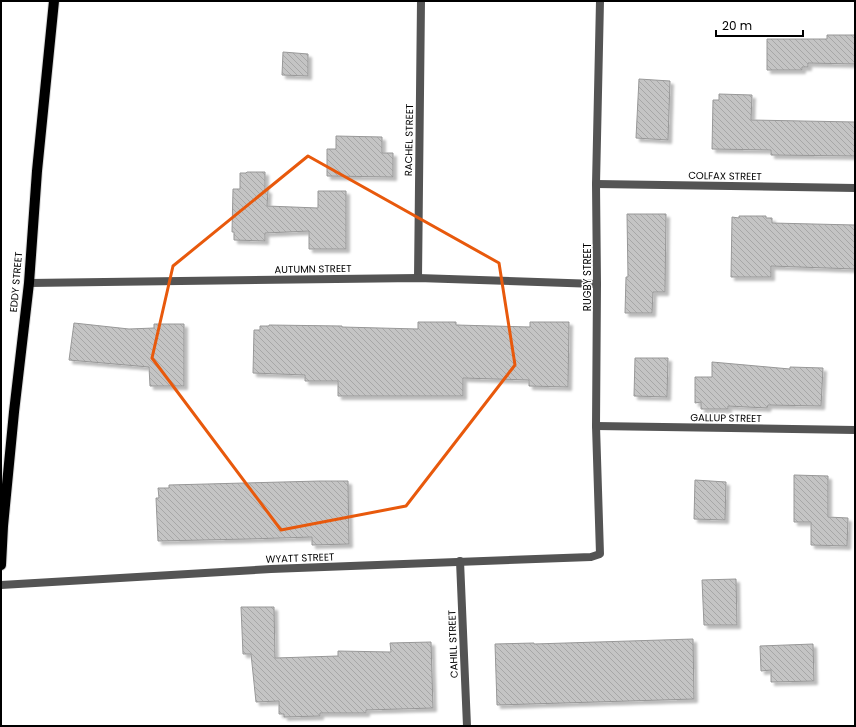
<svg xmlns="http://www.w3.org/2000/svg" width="856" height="727" font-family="Poppins,sans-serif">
  <defs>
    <pattern id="building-back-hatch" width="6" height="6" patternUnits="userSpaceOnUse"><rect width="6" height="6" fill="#c4c4c4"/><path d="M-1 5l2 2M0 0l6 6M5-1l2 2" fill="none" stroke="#a7a7a7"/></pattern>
    <filter id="shadow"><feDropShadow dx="3.5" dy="3.5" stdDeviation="1" flood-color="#0004"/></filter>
  </defs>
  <rect width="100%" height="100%" fill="#fff"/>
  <!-- building -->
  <g fill="url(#building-back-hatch)" stroke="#989898" filter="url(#shadow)">
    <path d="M827,35H855V64L808,63V67H802V70H767V39H827Z"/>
    <path d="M283,52L308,54V76L282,75Z"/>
    <path d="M639,79L670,81L668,140L636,138Z"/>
    <path d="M719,94L752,95L751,120L855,122V156L771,155V150L712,149L713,100H719Z"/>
    <path d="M336,136L382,137V153H393V177L327,176V149H336Z"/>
    <path d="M247,172H265V190H268L267,206L318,208V191H346V249H309V231L265,233V241L234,240V232H232L233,189H240V173H246Z"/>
    <path d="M627,214H666L665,292H653L652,313H625L626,277H628Z"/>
    <path d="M739,216H766V218H772V223L855,225V269L771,266V277H731L732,217L739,218Z"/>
    <path d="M418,322H456V325L530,327V322H569L568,387L529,386V380L463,378V396H338V381H305V375L253,373L254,330H260V326H269V325L342,326V327L418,329Z"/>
    <path d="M74,323L129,329L154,328V324H184V386H150L149,367L69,360Z"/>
    <path d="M635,358H668L667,397L634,396Z"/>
    <path d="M712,362L790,369V367L823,368L821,406L768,405L767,408L728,406V409H701V402L695,403V377H712Z"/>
    <path d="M794,475L828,476V517L848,518L847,546L811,545V522H794Z"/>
    <path d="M695,480L726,482L725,520L694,519Z"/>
    <path d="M320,481H348L349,544L312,545V537L248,539L158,541L156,498H159L158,488H169V485Z"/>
    <path d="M736,579L737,625H704L702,580Z"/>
    <path d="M241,607H274L275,658L338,656V651L391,652L390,643L431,642L433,708L366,710V713H320V716L284,717V714H279V701L256,702L251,654H243Z"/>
    <path d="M693,639L694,699L497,705L495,644L534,643V644Z"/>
    <path d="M813,644L814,681L771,682V670L761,671L760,646Z"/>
  </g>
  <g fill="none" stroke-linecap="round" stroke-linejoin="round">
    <!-- primary casing -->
    <g stroke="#dbdbdb" stroke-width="12">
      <path id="primary" d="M1,565L3,526L14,412L29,283L37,171L54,1"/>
    </g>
    <!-- minor -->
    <g stroke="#545454" stroke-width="8">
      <path d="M596,184L855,188"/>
      <path d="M418,278L421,1"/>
      <path d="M29,283L418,278L597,284"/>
      <path d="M596,426L855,430"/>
      <path d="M460,561L467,726"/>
      <path d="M1,585L271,569L591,557L600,554L596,426L597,284L596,184L600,1"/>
    </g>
    <!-- primary -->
    <use href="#primary" stroke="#000" stroke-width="10"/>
  </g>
  <!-- marked area -->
  <path fill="none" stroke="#e8590c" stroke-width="3" stroke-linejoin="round" d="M308,156L499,263L515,365L406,506L281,530L152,358L173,266Z"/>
  <g text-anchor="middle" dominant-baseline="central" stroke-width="3" stroke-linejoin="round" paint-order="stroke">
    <!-- street labels -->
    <g font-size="10" fill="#000" stroke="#fff">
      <text transform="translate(409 140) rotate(-89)">RACHEL STREET</text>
      <text transform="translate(725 176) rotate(1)">COLFAX STREET</text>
      <text transform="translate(313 269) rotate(-1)">AUTUMN STREET</text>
      <text transform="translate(587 277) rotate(-90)">RUGBY STREET</text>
      <text transform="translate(16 282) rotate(-85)">EDDY STREET</text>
      <text transform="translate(726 418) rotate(1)">GALLUP STREET</text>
      <text transform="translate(300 558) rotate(-2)">WYATT STREET</text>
      <text transform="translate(453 644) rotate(-92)">CAHILL STREET</text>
    </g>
  </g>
  <!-- border -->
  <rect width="856" height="727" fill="none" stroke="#000000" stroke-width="4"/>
  <!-- scale -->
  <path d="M716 30v6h87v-6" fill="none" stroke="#000000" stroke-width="2"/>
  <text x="722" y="30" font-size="12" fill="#000000" stroke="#ffffff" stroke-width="3" paint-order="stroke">20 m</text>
</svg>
